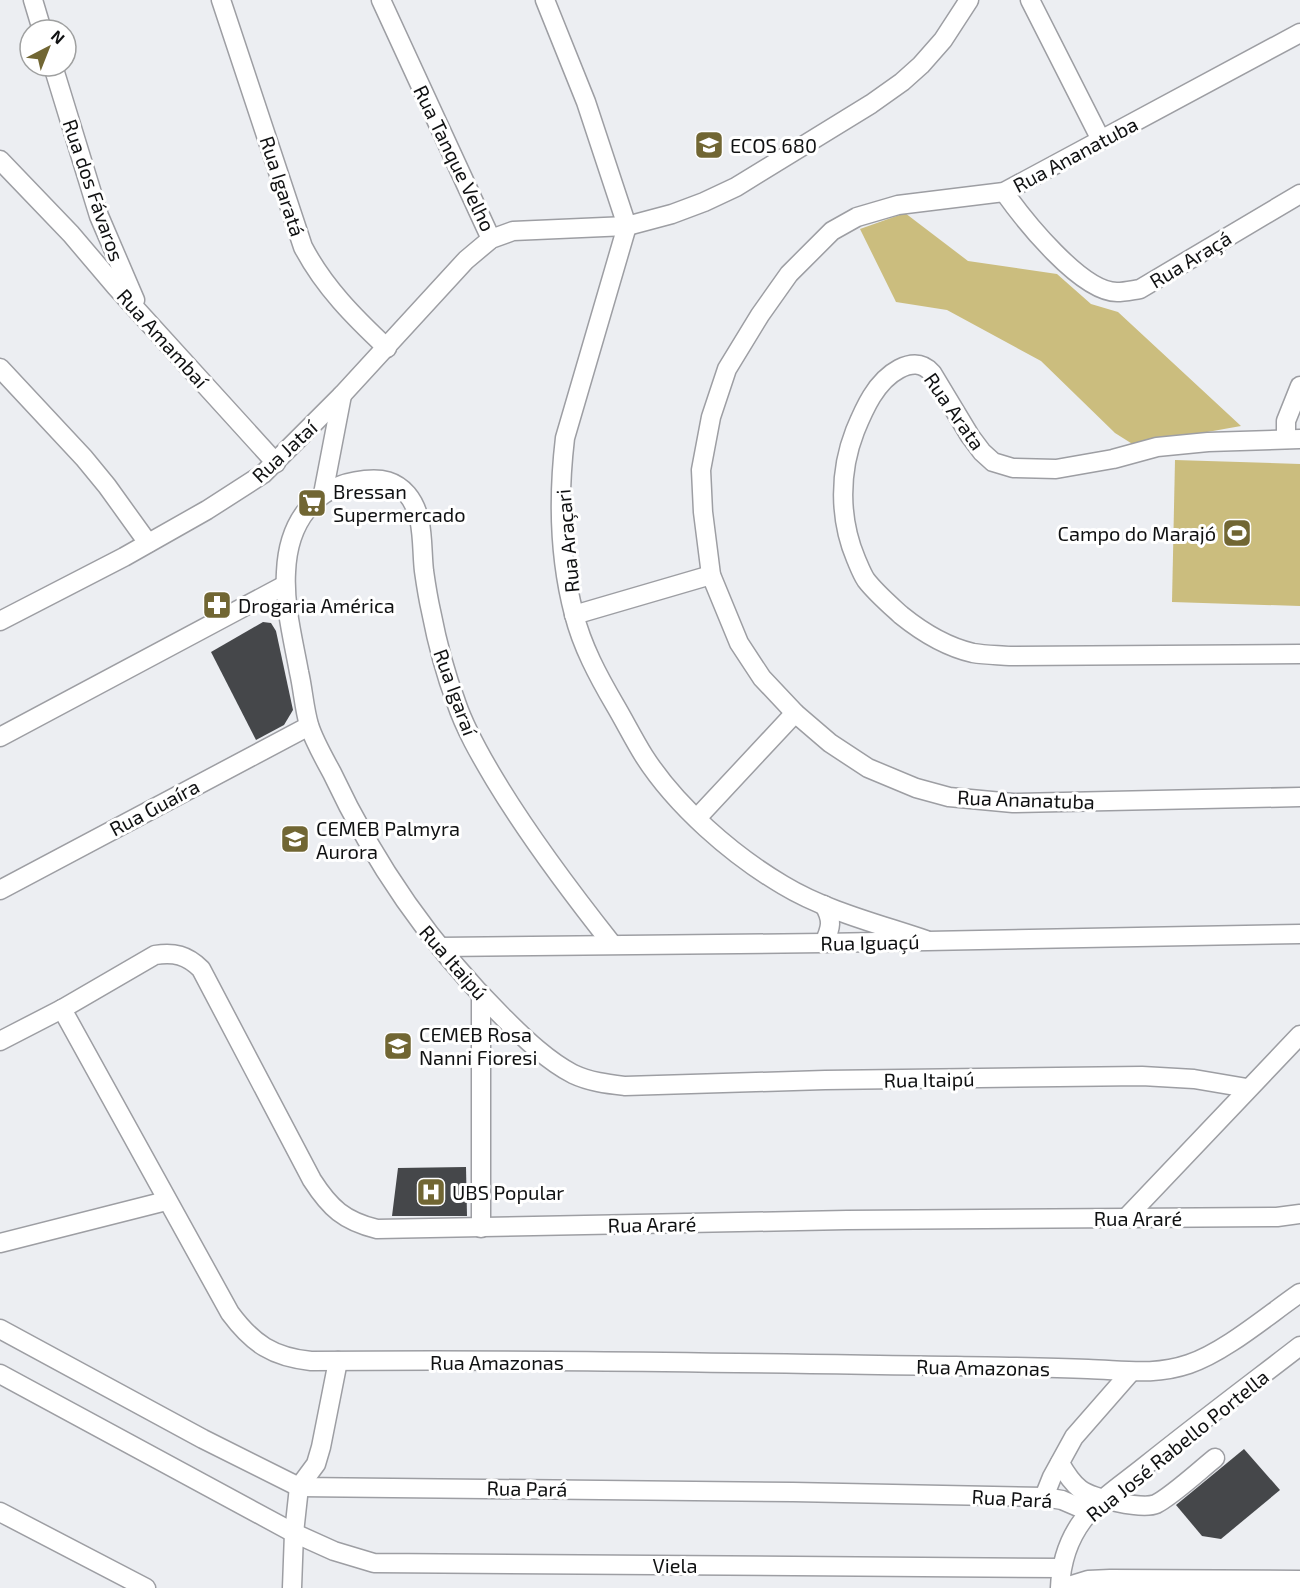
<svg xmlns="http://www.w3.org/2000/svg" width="1300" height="1588" font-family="'Exo 2',sans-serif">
  <rect width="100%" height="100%" fill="#eceef2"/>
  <!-- green -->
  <g fill="#cbbd7e">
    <path d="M905,213L968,261L1057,274L1091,304L1118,312L1241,426L1134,445L1115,433L1041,361L947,310L896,302L860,229Z"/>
    <path d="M1175,460L1300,464V606L1172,602Z"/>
  </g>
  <!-- building -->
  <g fill="#45474a">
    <path d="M263,622L271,623L276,631L293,710L284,725L256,740L211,652Z"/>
    <path d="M466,1167L467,1216H392L398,1168Z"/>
    <path d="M1244,1449L1280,1490L1221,1539L1202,1536L1176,1505Z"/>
  </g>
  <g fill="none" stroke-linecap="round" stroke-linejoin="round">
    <!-- minor casing -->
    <g stroke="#9d9ea3" stroke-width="21">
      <g id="minor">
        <path d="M33,0L42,30"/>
        <path d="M221,0L303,247C324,287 354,317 387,348"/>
        <path d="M381,0L491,239"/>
        <path d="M545,0L586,102L627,226"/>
        <path d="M1030,0L1101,140"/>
        <path d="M1300,33L1004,192L898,205L857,217L832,231L789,274L760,315L727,369L711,417L701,470L703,512L711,575L739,643L762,678L795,713L830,743L868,768L916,788L949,797L1013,803L1300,797"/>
        <path d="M53,66L99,216L135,300"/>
        <path d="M0,160L71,234L116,287L276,463"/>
        <path d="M1004,192C1024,220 1081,292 1117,292C1124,292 1133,290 1140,289L1300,194"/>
        <path d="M627,226L565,438C558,497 559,557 574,614C582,646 598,676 615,705C625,722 634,740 644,756C676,806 732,855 783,885C826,911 879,924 926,940"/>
        <path d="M0,368L84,458L107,486L148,543"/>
        <path d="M1286,439V421L1300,386"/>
        <path d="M1300,439L1208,442L1157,447L1113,459L1056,469L1013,468L993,462L982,452L970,436L932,373C922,362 911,363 899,369C876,381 864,409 855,431C839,472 839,519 856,559C859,566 862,574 866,580C876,593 889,604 901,615C922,632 947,647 973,653C985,655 998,655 1010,656L1300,654"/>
        <path d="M323,494L342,395"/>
        <path d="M574,615L711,575"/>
        <path d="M0,621L124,557L207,510L263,474L342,395L466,260L491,239L513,231L627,226L672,214L704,202L736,187L871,104L902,82L921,65L943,40L969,0"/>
        <path d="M0,737L285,585"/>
        <path d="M697,818L795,713"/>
        <path d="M0,890L309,726"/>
        <path d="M824,905C833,920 831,928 824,943"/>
        <path d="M612,944C570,891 530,838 495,780C480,755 465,729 456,702C445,673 437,642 431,611C428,598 426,585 424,571C421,546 425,515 407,494C395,481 382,478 365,480C314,485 288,523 286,572C284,605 293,639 299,672C303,689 304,708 309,725C314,741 324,758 332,773C375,865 433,948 505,1019C525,1039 548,1061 573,1074C590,1082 608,1084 625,1086L825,1080L1142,1076L1194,1079L1247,1088"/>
        <path d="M440,947L824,943L1300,934"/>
        <path d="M62,1009L230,1313C253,1344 273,1357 311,1361C526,1359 741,1363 956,1366C1000,1367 1044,1367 1088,1369C1124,1370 1154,1376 1189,1364C1225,1352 1268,1315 1300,1293"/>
        <path d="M0,1041L62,1009L155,955C174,952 187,955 201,969L312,1180C330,1208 344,1221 377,1229L847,1220L1277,1217L1300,1214"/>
        <path d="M1126,1218L1300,1035"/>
        <path d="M481,1228V995"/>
        <path d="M0,1243L166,1201"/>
        <path d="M0,1329L203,1439L299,1487L793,1492L1044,1497L1062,1500L1090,1512"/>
        <path d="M0,1374L294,1533L334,1551L374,1563L1061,1568"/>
        <path d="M1060,1463C1065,1472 1071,1482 1080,1489C1092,1498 1142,1510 1156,1504C1172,1496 1200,1470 1215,1458"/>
        <path d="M1044,1497L1052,1477L1074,1437L1130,1373"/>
        <path d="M0,1512L146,1588"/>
        <path d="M292,1588L294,1533L299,1487L316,1464L321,1447L338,1361"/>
        <path d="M1060,1588C1061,1563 1068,1540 1083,1520C1099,1499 1124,1483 1145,1466C1196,1425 1248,1386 1300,1346"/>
        <path d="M1062,1588L1088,1580L1110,1579L1300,1580"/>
      </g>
    </g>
    <!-- minor -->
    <use href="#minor" stroke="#fff" stroke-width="18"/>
  </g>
  <!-- icons -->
  <defs>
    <g id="school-square" transform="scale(1.5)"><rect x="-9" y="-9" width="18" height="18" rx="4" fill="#716633" stroke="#fff"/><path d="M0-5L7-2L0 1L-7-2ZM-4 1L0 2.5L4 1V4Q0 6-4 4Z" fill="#fff"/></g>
    <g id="supermarket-square" transform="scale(1.5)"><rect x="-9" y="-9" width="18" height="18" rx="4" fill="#716633" stroke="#fff"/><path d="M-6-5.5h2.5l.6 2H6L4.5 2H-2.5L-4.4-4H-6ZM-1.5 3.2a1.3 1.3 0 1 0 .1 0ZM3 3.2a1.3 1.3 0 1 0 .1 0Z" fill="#fff"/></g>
    <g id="stadium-square" transform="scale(1.5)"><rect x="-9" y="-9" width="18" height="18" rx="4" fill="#716633" stroke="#fff"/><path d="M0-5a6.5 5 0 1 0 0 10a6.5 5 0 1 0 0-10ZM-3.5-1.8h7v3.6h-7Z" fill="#fff"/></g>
    <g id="pharmacy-square" transform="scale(1.5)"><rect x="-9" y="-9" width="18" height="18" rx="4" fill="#716633" stroke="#fff"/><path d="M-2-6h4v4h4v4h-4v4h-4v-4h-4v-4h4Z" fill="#fff"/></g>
    <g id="hospital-square" transform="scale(1.5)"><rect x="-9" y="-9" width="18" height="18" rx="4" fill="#716633" stroke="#fff"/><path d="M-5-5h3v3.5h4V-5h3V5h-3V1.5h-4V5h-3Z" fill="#fff"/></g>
  </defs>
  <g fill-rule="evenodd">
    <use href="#school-square" x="709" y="145"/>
    <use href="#supermarket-square" x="312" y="503"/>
    <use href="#stadium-square" x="1237" y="533"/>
    <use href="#pharmacy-square" x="217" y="605"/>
    <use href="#school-square" x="295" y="839"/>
    <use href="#school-square" x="398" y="1046"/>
    <use href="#hospital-square" x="431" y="1192"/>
  </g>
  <g text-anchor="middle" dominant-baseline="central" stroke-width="6" stroke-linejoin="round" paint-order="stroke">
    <!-- poi labels -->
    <g font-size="20" fill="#101112" stroke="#fff" text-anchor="start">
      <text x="730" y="145">ECOS 680</text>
      <text x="333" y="491">Bressan<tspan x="333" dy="23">Supermercado</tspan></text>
      <text x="1216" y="533" text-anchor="end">Campo do Marajó</text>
      <text x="238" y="605">Drogaria América</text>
      <text x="316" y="828">CEMEB Palmyra<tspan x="316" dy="23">Aurora</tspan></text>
      <text x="419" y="1034">CEMEB Rosa<tspan x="419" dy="23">Nanni Fioresi</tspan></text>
      <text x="452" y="1192">UBS Popular</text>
    </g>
    <!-- street labels -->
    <g font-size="20" fill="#101112" stroke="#fff">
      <text transform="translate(1075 154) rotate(-28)">Rua Ananatuba</text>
      <text transform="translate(455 158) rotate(64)">Rua Tanque Velho</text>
      <text transform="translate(283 186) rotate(72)">Rua Igaratá</text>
      <text transform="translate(94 190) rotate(71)">Rua dos Fávaros</text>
      <text transform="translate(1190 259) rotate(-31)">Rua Araçá</text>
      <text transform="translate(163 338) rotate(48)">Rua Amambaí</text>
      <text transform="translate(955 411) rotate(55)">Rua Arata</text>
      <text transform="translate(284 451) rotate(-43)">Rua Jataí</text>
      <text transform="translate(567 541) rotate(-95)">Rua Araçari</text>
      <text transform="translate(456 692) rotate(70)">Rua Igaraí</text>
      <text transform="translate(1026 799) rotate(2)">Rua Ananatuba</text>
      <text transform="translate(154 807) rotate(-28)">Rua Guaíra</text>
      <text transform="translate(870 942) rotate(-1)">Rua Iguaçú</text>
      <text transform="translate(454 962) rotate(49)">Rua Itaipú</text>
      <text transform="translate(929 1079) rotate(-1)">Rua Itaipú</text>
      <text x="1138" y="1218">Rua Araré</text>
      <text transform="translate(652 1224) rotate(-1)">Rua Araré</text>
      <text x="497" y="1362">Rua Amazonas</text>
      <text transform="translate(983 1367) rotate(1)">Rua Amazonas</text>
      <text transform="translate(1177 1445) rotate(-39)">Rua José Rabello Portella</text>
      <text transform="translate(527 1488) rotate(1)">Rua Pará</text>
      <text transform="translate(1012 1498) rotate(3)">Rua Pará</text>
      <text x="675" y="1565">Viela</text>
    </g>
  </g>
  <!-- north arrow -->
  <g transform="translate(48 48) rotate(42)"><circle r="28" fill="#ffffff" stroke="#9fa0a0" stroke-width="1.5"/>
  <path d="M0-4.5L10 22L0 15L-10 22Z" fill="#716633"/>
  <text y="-9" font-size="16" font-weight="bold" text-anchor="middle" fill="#101112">N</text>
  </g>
</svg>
